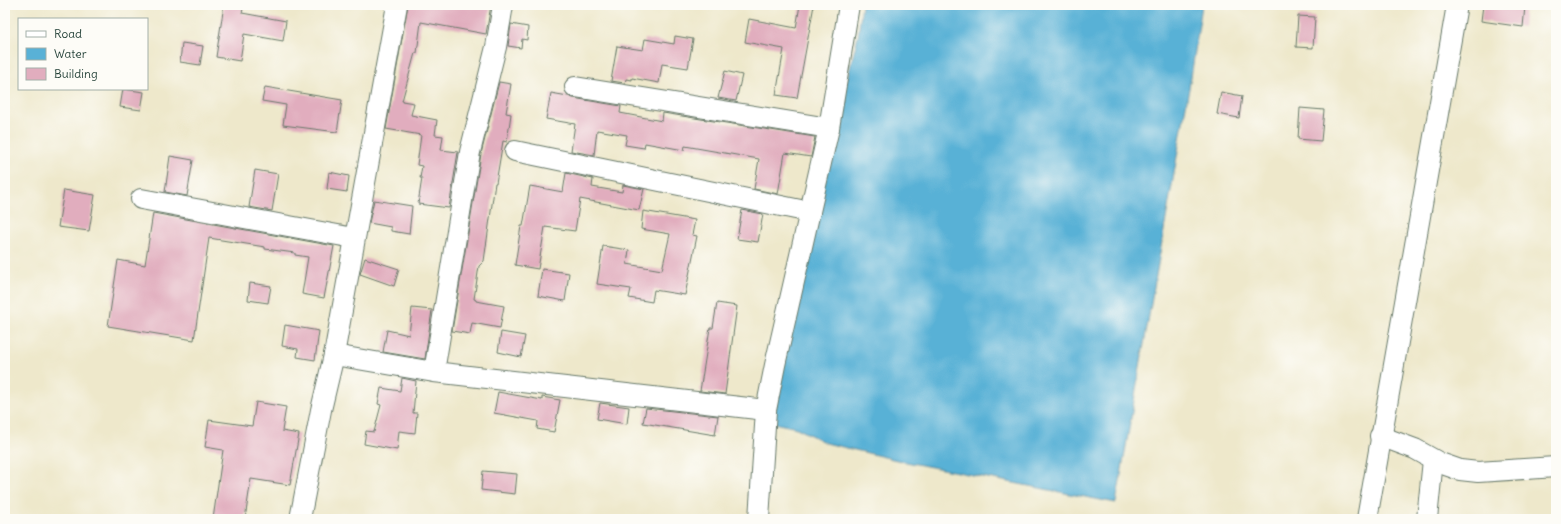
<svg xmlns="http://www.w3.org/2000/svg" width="1561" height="524" font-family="Delius,sans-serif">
  <rect width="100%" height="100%" fill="#fdfcf7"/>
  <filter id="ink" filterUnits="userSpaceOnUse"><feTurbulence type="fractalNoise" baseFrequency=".025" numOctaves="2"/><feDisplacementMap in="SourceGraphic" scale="8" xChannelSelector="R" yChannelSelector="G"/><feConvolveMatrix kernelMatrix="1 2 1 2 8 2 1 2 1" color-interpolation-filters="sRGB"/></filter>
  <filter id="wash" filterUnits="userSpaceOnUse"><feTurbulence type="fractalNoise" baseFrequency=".012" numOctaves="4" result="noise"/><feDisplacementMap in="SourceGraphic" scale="16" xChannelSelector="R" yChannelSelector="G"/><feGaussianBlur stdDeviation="0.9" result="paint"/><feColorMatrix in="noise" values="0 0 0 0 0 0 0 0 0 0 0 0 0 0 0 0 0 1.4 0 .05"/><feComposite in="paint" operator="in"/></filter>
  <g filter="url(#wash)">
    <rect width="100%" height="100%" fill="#eee8cb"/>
    <!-- water -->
    <path fill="#59b1d6" stroke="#3c7785" d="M862,5H1202L1191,77L1116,503L901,461L826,443L797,428L774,423L781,360L836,122L858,36Z"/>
    <g id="blocks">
      <!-- building -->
      <g fill="#e1adbe">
        <path d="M224,5H244L242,13L286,21L283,41L244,34L240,61L216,57Z"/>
        <path d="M408,5H491L486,34L421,22L417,53H415L402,101L414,103L411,115L437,120L435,135L443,136L441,150L458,152L449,208L418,204L422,178H420L422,166L417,165L421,135L386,129Z"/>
        <path d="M800,5H814L797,98L776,95L784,49L745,42L749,19L796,28Z"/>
        <path d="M1483,5L1525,6L1523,27L1481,21Z"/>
        <path d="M1298,16L1315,17L1313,48L1296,47Z"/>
        <path d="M511,24L528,27L527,40L522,39L521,48L508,46Z"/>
        <path d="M675,36L693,39L688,68L662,64L659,83L632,78V80L626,79L625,83L611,81L617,46L643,50L645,39L674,44Z"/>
        <path d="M182,43L203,46L200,65L180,62Z"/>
        <path d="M725,71L742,75L736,101L718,98Z"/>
        <path d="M499,82L511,84L506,113L511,114L507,142L503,141L496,183H495L484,261L479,266L474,299L476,300V301L504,306L500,328L472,323L470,334L452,331L481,154Z"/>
        <path d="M265,87L342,100L337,132L283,125L286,105L262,101Z"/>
        <path d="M123,89L144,92L141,110L120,107Z"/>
        <path d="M1221,92L1242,96L1239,118L1217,114Z"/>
        <path d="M551,93L568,96L573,98L621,106L620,113L662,121L663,113L815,137L811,157L785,153L778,194L754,189L759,159L685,146L684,150L645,143L644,148L625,145L627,135L597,130L594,155L571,151L575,124L546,119Z"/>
        <path d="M1300,108L1324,110L1321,141L1298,139Z"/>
        <path d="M170,156L193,160L187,196L165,192Z"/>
        <path d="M255,170L278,174L272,211L249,207Z"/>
        <path d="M329,172L349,176L347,192L327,189Z"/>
        <path d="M566,173L593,179L592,187L622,192L623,185L644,189L639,210L580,199L575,231L545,227L538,269L515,265L521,226H523L530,186L563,192Z"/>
        <path d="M64,190L95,195L89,231L58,227Z"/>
        <path d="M374,200L412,206L409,234L391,231V227L369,223Z"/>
        <path d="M742,210L763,214L758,242L737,239Z"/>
        <path d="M643,211L695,220L692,235L697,236L685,295L654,290L652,302L629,298L631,289L597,284L603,246L629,250L627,264L662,270L670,234L641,229Z"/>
        <path d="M153,213L334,246L324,298L302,294L308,257L295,255V253L265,249V247L209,238L194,340L108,326L118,260L145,265Z"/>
        <path d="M365,258L399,269L394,286L360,274Z"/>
        <path d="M542,269L569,273L565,301L538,296Z"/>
        <path d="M250,283L271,286L268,303L248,300Z"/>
        <path d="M717,303L737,306L725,394L700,391L710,328H713Z"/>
        <path d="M412,308L432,310L425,359L383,352L387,330L409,335Z"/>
        <path d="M285,325L319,331L315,360L297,357L298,349L282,346Z"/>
        <path d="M501,332L525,336L521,357L498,352Z"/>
        <path d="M402,378L416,381L413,413H417L415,433L399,431L397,450L364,444L366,431L374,432L381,405L378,404L381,388L400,391Z"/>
        <path d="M498,392L542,400V397L560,400L554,432L537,429L538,421L494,413Z"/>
        <path d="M256,402L286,407L282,431L299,434L290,485L251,479L245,519H213L223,450L205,447L209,420L252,426Z"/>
        <path d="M600,403L629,407L627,424L597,419Z"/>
        <path d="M646,408L718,416L715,435L643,423Z"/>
        <path d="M483,471L517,474L515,494L481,490Z"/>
      </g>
    </g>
  </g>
  <g filter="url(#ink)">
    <use href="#blocks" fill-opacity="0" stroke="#677969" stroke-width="1"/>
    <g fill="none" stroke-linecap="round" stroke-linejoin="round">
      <!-- street casing -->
      <g stroke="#677969" stroke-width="22">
        <g id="street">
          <path d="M575,87L829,128"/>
          <path d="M515,151L810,212"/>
          <path d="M141,199L354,238"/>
          <path d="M334,355L434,372L766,410"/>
          <path d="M434,372L470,152L496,47L503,5"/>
          <path d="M1380,436L1415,449L1440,463L1460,470L1478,472L1556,467"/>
          <path d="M300,519L321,410L334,355L397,5"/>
          <path d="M759,519L766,410L775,365L829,128L849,5"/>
          <path d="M1367,519L1457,5"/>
          <path d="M1427,519L1433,460"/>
        </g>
      </g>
      <!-- street -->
      <use href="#street" stroke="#fff" stroke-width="20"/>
    </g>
  </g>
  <!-- margin -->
  <rect width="1561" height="524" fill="none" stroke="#fdfcf7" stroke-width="20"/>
  <!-- legend -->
  <rect x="18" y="18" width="130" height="72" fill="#fdfcf7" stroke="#a4b0a9"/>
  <rect x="26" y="31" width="20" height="6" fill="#ffffff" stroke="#a4b0a9"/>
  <text x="54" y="38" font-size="12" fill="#1f3d34">Road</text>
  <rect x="26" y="48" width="20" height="12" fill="#59b1d6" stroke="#a4b0a9"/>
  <text x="54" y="58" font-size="12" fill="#1f3d34">Water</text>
  <rect x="26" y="68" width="20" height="12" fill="#e1adbe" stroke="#a4b0a9"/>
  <text x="54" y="78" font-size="12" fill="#1f3d34">Building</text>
</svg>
